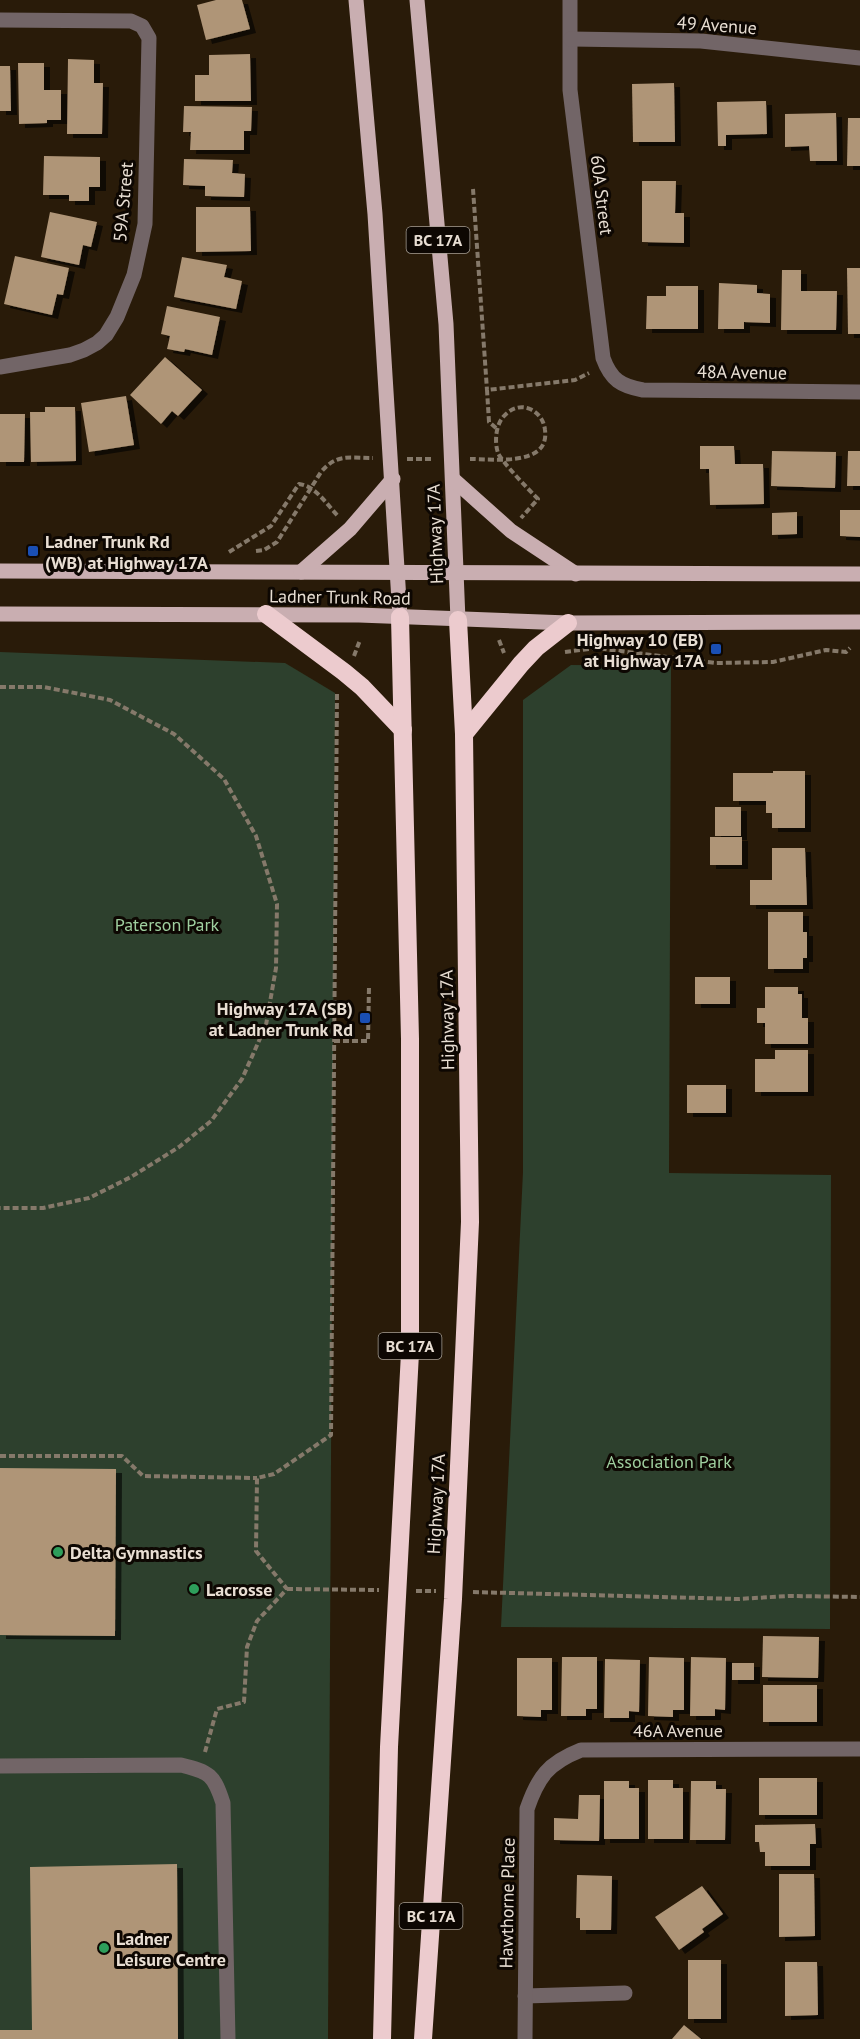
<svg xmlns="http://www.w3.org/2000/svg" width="860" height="2039" font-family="'PT Sans',sans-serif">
  <defs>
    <filter id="shadow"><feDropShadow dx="6" dy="4" stdDeviation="0" flood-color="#0009"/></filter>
  </defs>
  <rect width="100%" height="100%" fill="#291b09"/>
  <!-- green -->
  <g fill="#2d402d">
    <path d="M0,652L285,663L335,693L328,2039H0Z"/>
    <path d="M571,665L671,666L669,1173L831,1175L830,1629L501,1627L523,1172V700Z"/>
  </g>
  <!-- building -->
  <g fill="#af9577" filter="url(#shadow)">
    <path d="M216,0H242L250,29L206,40L197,5Z"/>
    <path d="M250,54L251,101H195V75H209V55Z"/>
    <path d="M68,59L94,60V83H103L102,134H67Z"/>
    <path d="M18,63H44V90H61V120H47V123L19,124Z"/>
    <path d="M0,66H10L11,111H0Z"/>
    <path d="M674,83L675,142H633L632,84Z"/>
    <path d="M766,101L767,134L726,135V146H718L717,102Z"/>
    <path d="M184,106L252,107L251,131H244V150H190L191,132H183Z"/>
    <path d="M836,113L837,161H810L809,146L785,147V114Z"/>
    <path d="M848,118H860V166H847Z"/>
    <path d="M44,156L100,157V187H89V201H69V195H43Z"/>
    <path d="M184,159L233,160L232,173L245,174L244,197L205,196V186L183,185Z"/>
    <path d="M642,181H676L675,213H684V243L642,242Z"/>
    <path d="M196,207H250L251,251L196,252Z"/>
    <path d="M50,212L97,222L91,247L83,245L79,265L41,257Z"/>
    <path d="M15,256L69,268L63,295L57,294L52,315L4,304Z"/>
    <path d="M182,257L227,265L224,277L242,281L236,309L174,297Z"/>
    <path d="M847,268H860V334H848Z"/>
    <path d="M782,270H801V291H837L836,330H781Z"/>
    <path d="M719,283L757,285V293L770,294V323L744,322V329H718Z"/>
    <path d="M666,286H698V329H646L647,296H666Z"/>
    <path d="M167,306L220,317L212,355L185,349L184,352L167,349L170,336L161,334Z"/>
    <path d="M165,357L202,390L178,416L172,411L161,424L130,395Z"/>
    <path d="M126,396L134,445L89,452L81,403Z"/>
    <path d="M45,407H75L76,461L31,462L30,412H45Z"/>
    <path d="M0,414H25L24,462H0Z"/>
    <path d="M700,446H734L735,464H763L764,504L710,505L709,469H700Z"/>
    <path d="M772,451L836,452L835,488L771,486Z"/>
    <path d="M848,451H860V486H847Z"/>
    <path d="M840,510H860V537L840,536Z"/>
    <path d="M797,512V534L772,535V513Z"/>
    <path d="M773,771H805V828H772V813H766V801H733V773H773Z"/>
    <rect x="715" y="807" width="26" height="29"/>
    <rect x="710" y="837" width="32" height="28"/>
    <path d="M772,848H805L807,905H750V880H772Z"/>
    <path d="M768,912H803V932H807V958H803V969H768Z"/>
    <rect x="695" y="977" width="35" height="27"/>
    <path d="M765,987H798V994H802V1018H808V1044H765V1023H757V1008H765Z"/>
    <path d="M775,1050H808V1092H755V1059H775Z"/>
    <rect x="687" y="1085" width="39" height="28"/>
    <path d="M0,1468L116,1469L115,1636L0,1635Z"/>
    <path d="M763,1636L819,1637L818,1678L762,1677Z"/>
    <path d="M562,1657H597V1709H586V1716H561Z"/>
    <path d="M649,1657L684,1658V1710H673V1717L648,1716Z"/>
    <path d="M691,1657L726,1658L725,1710L715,1709V1716H690Z"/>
    <path d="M517,1658H552V1710H541V1717L517,1716Z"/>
    <path d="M605,1659L640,1660L639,1712L629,1711V1718H604Z"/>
    <rect x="732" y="1663" width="22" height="17"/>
    <rect x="763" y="1685" width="54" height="37"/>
    <rect x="759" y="1778" width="58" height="37"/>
    <path d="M648,1780H673V1788H683V1839H648Z"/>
    <path d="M604,1781H629V1788H639V1839H604Z"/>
    <path d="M691,1781H716V1789H726L725,1840H690Z"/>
    <path d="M579,1795H600L599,1841L554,1840V1818L578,1819Z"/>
    <path d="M815,1824L816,1844H810V1866H765V1852H760L759,1842H755V1825Z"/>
    <path d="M177,1864L178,2039H0V2030H32L30,1867Z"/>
    <path d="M779,1874H814L815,1936L779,1937Z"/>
    <path d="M577,1875L612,1876L611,1930H580V1918H576Z"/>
    <path d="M702,1886L723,1914L702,1929L704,1932L679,1950L655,1917Z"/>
    <rect x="688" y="1960" width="33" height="59"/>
    <path d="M785,1962H817L818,2015L785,2016Z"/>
    <path d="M684,2025L701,2039H672Z"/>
  </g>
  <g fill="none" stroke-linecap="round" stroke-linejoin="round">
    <!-- path -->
    <g stroke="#85796a" stroke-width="4" stroke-dasharray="6 3" stroke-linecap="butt">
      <path d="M473,189L487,390"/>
      <path d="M496,428L489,422L487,390L575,380L589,373"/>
      <path d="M407,459H433"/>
      <path d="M470,459C493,459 550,467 545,430C544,421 539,413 530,409C521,405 512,408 505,415C496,423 494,441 498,453C501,461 530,491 538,499L521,518"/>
      <path d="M256,551L264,550L277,542L321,472C337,453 350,458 373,458"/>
      <path d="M229,552L271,526L299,484C316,486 327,505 339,517"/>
      <path d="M499,640L504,653"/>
      <path d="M565,652L596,648L716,663L773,662L826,650L846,652L850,648"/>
      <path d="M354,656L360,640"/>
      <path d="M0,687H44L110,700L174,734L224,779L256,836L277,904L276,968L266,1025L242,1079L211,1121L179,1147L131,1177L89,1198L43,1208H0"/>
      <path d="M334,1041H368L369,987"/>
      <path d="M0,1456H122L143,1476L257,1478"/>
      <path d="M287,1589L379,1590"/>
      <path d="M416,1591H436"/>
      <path d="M473,1592L738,1599L789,1596L860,1597"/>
      <path d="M205,1752L217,1709L244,1702L247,1647L257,1621L287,1589L256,1551L257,1478L274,1474L331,1435L337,692"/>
    </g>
    <!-- minor -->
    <g stroke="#726567" stroke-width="15">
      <path d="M570,0V90L603,358C611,380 621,386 643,390L860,392"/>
      <path d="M0,20L131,21L142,26L149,38L145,224L134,275L117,317L106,335L97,343L84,350L70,355L0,367"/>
      <path d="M571,39L701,41L860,58"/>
      <path d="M0,1766L181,1765C210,1772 214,1775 223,1803L228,2039"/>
      <path d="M525,1996L625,1993"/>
      <path d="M525,2039L527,1809C538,1777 548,1763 581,1750L860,1749"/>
    </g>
    <!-- major -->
    <g stroke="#c9aeb1" stroke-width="15">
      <path d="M356,0L375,214L400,617"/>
      <path d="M417,0L446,324L458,620"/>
      <path d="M454,480L511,531L576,574"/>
      <path d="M0,571L860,574"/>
      <path d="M301,572L350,529L393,479"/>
      <path d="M0,614L359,615L568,623L860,622"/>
    </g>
    <!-- highway -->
    <g stroke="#eccbce" stroke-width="18">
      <path d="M266,614L344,672L362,687L403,730"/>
      <path d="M464,734L521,664L536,648L568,623"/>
      <path d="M382,2039L389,1747L410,1353V1039L400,617"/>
      <path d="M423,2039L453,1599L470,1222L464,734L458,620"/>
    </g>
  </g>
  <!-- markers -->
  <g fill="#1a4fb4" stroke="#0d0702" stroke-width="2">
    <rect x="27" y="545" width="12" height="12" rx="3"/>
    <rect x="710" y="643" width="12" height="12" rx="3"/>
    <rect x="359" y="1012" width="12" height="12" rx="3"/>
  </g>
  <g fill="#2e9e5b" stroke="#0d0702" stroke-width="2">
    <circle cx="58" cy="1552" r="6"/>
    <circle cx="194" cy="1589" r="6"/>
    <circle cx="104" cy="1948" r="6"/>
  </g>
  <g text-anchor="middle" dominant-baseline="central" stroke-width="6" stroke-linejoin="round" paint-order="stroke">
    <!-- shield labels -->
    <g fill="#0d0702" stroke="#a69e94" stroke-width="1.5">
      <rect x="406.5" y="227" width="63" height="26" rx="4.5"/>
      <rect x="378.5" y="1333" width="63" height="26" rx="4.5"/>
      <rect x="399.5" y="1903" width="63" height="26" rx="4.5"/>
    </g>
    <g font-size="16" font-weight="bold" fill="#e8ded3">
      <text x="438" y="240">BC 17A</text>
      <text x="410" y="1346">BC 17A</text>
      <text x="431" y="1916">BC 17A</text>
    </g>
    <!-- street labels -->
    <g font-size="18" fill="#e8ded3" stroke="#0d0702">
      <text transform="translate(717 25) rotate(4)">49 Avenue</text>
      <text transform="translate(602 195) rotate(83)">60A Street</text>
      <text transform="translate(123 202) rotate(-85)">59A Street</text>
      <text transform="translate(742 372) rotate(1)">48A Avenue</text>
      <text transform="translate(435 534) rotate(-92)">Highway 17A</text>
      <text transform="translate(340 597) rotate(1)">Ladner Trunk Road</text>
      <text transform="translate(447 1020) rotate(-91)">Highway 17A</text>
      <text transform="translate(436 1504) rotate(-87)">Highway 17A</text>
      <text x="678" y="1730">46A Avenue</text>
      <text transform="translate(507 1903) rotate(-89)">Hawthorne Place</text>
    </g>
    <!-- poi labels -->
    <g font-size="18" font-weight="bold" fill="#e8ded3" stroke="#0d0702" text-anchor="start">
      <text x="45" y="541">Ladner Trunk Rd<tspan x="45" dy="21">(WB) at Highway 17A</tspan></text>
      <text x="704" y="639" text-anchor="end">Highway 10 (EB)<tspan x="704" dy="21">at Highway 17A</tspan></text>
      <text x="353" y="1008" text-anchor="end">Highway 17A (SB)<tspan x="353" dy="21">at Ladner Trunk Rd</tspan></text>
      <text x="70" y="1552">Delta Gymnastics</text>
      <text x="206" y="1589">Lacrosse</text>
      <text x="116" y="1938">Ladner<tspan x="116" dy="21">Leisure Centre</tspan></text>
    </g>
    <!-- park labels -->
    <g font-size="18" fill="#9fcf9f" stroke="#0d0702">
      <text x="167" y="924">Paterson Park</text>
      <text x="669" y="1461">Association Park</text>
    </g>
  </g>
</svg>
